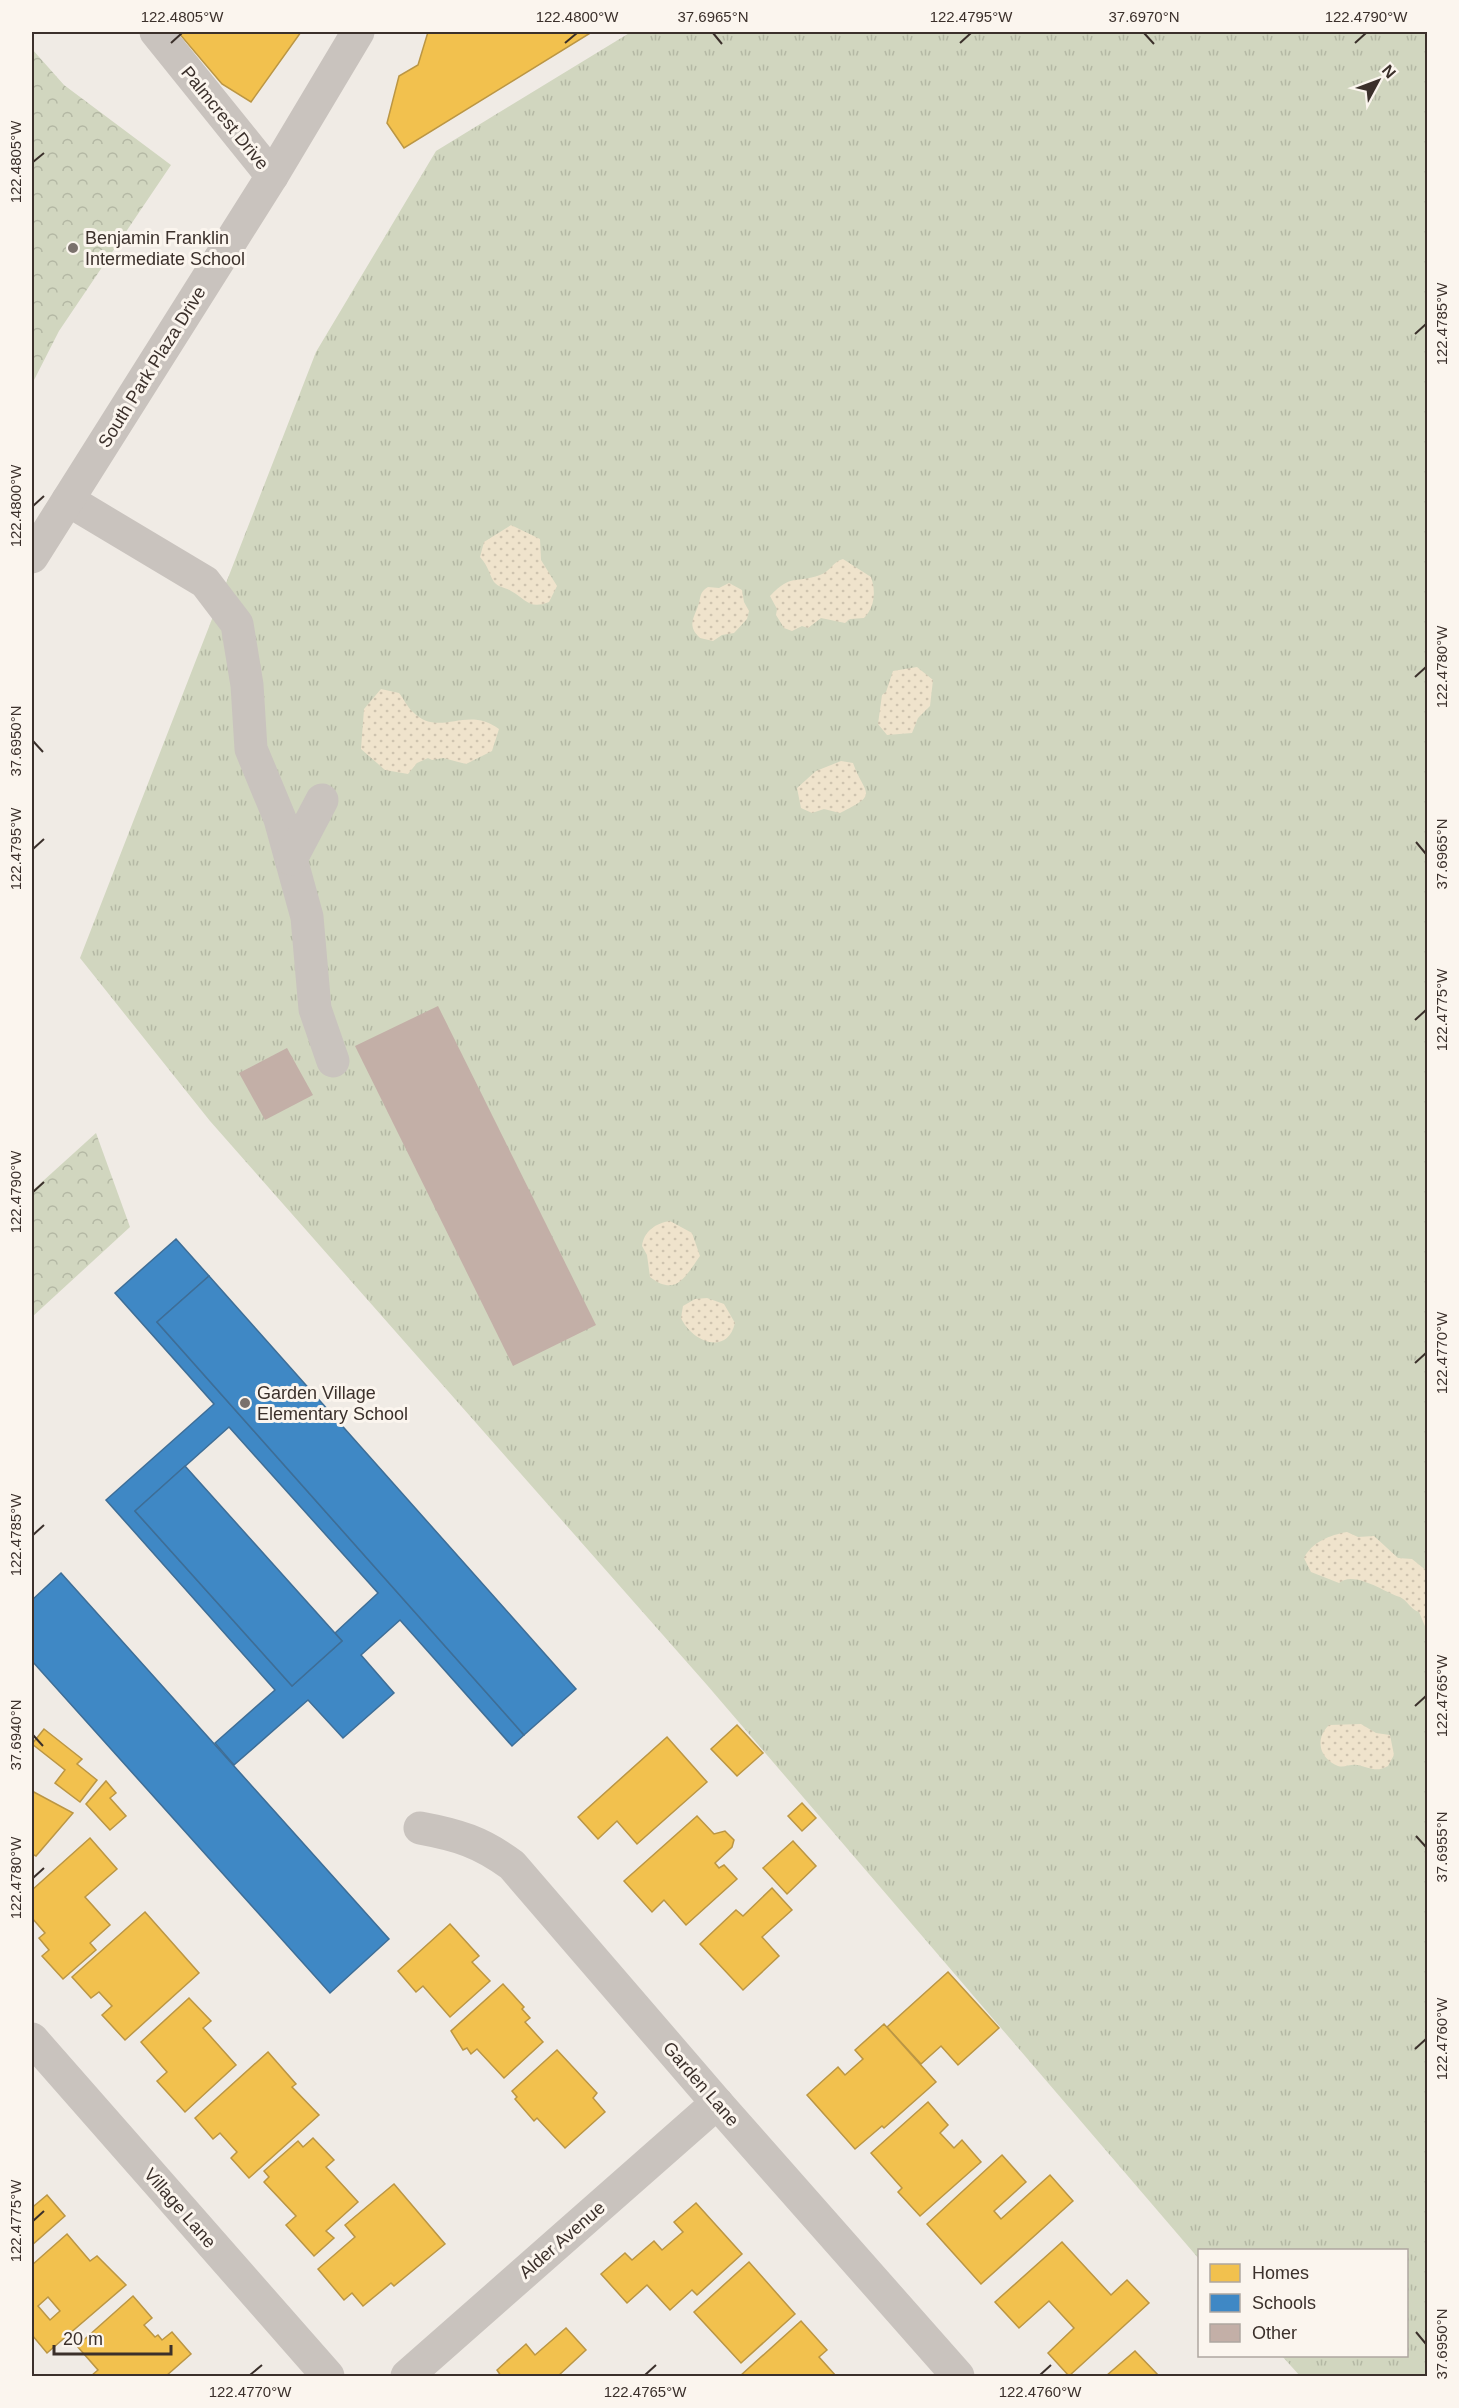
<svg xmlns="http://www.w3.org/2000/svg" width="1459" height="2408" font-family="Arial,sans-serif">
  <defs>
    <pattern id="grass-tufts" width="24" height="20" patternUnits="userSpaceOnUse" patternTransform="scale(1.5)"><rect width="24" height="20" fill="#d1d6bf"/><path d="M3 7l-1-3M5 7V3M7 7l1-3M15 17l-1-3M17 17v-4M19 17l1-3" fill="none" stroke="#b4b8a4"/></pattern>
    <pattern id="forest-crowns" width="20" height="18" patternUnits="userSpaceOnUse" patternTransform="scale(1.5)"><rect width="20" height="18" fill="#d1d6bf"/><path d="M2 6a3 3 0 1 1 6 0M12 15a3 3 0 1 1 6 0" fill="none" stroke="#b4b8a4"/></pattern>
    <pattern id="sand-dots" width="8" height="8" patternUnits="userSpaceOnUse" patternTransform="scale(1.5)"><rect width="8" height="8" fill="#efe3cc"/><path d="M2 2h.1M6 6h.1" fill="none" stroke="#cec3af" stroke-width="1.8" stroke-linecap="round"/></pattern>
  </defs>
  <rect width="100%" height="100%" fill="#f0ebe5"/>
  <!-- grass -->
  <path fill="url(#grass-tufts)" d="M631,32H1427V2376H1300L1282,2356H1406V2250H1200L1199,2259L707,1685L210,1121L80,958L316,352L436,151Z"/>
  <!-- forest -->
  <g fill="url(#forest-crowns)">
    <path d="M32,49L64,85L171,165L59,331L32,384Z"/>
    <path d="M96,1133L130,1227L32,1317V1191Z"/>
  </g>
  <!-- sand -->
  <g fill="url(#sand-dots)">
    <path d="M511,525L540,539L541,560L557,586L549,602C529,610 526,599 511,591C505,587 499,588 494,582C488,572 489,567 480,557L484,542Z"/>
    <path d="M843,559L871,577C876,591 875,607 864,618L850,619L845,623L821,618L808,628L802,626L792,631L784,628L776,615L777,609L770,596C792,573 795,584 820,575C830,572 833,561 843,559Z"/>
    <path d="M729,583L742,590L744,602L749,611L747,619L734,633L722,635L713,641L700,638C686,625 695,617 699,603C701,595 700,592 708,587L719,588Z"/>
    <path d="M917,667L933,680L930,706L918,718L912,733L887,735L878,724L882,695L886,692L893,671Z"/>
    <path d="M381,689L399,693C404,699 407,707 413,712C440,739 466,704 499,729L492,751L466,764L443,758L432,760L428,758L417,763L408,774L385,770L361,749L364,709Z"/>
    <path d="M841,761L853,763C865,796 880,793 840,813L824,809L812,813L801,808L797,788L816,771Z"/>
    <path d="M670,1221L692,1233L700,1256C686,1275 677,1298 650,1277L647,1255L642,1246C644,1231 656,1223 670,1221Z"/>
    <path d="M707,1298L724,1304L735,1323C727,1356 692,1342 681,1318L683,1306L695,1299Z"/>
    <path d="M1347,1532L1358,1537L1374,1536L1398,1558L1412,1559L1427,1571V1631L1419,1612C1410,1609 1408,1601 1400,1597C1384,1592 1354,1570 1339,1583L1311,1572L1304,1558C1312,1542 1330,1535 1347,1532Z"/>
    <path d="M1361,1724L1376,1733L1390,1735L1394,1755L1388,1766C1376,1773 1369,1767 1357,1765C1350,1764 1344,1768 1338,1766C1320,1759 1314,1739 1329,1725Z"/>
  </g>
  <!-- homes -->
  <g fill="#f2c14e" stroke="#bb9644" stroke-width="1.5" fill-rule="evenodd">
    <path d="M178,32H301L251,102L222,84Z"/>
    <path d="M428,32H592L404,148L387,123L399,76L418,65Z"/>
    <path d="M737,1725L763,1753L737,1776L711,1749Z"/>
    <path d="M44,1729L82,1759L77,1764L97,1780L80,1802L55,1783L65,1770L32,1744Z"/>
    <path d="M667,1737L707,1782L637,1844L617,1821L598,1839L578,1817Z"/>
    <path d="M106,1781L116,1793L110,1798L126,1816L110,1830L86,1804Z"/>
    <path d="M32,1791L73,1813L36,1856L32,1854Z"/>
    <path d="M802,1803L816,1818L802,1831L788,1816Z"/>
    <path d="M697,1816L714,1834L725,1831L734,1840L732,1847L715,1863L719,1868L724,1865L737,1879L686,1925L664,1900L652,1912L624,1881Z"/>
    <path d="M90,1838L117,1869L85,1897L110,1925L90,1943L96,1950L63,1979L42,1956L49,1950L39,1938L45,1933L32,1918V1890Z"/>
    <path d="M793,1841L816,1866L787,1894L763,1868Z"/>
    <path d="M772,1888L792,1910L762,1937L779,1956L743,1990L700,1944L736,1910L743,1916Z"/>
    <path d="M145,1912L199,1973L125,2040L102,2015L112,2006L99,1992L91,1998L72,1977Z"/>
    <path d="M450,1924L479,1956L472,1962L490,1981L450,2017L423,1986L416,1992L398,1971Z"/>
    <path d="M948,1972L999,2028L958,2065L941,2046L921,2064L887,2027Z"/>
    <path d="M503,1984L524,2007L522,2009L530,2018L525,2022L543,2042L504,2078L477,2049L471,2054L467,2048L463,2050L451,2031Z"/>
    <path d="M189,1998L211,2021L203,2028L236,2065L185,2112L157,2081L167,2072L141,2042Z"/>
    <path d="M884,2024L936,2082L884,2128L882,2126L855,2149L807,2095L838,2067L845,2075L863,2059L855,2050Z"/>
    <path d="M557,2050L597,2093L593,2098L605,2112L565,2148L537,2118L534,2121L515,2099L517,2097L512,2091Z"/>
    <path d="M268,2052L296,2084L292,2087L319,2115L249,2178L231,2158L237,2152L220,2133L213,2139L195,2118Z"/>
    <path d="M928,2102L948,2125L940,2133L954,2148L962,2140L981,2162L920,2216L898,2192L902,2188L871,2153Z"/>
    <path d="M313,2138L334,2160L326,2167L358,2202L326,2231L334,2238L314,2256L286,2225L296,2216L264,2182L269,2177L264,2171L298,2141L303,2147Z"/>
    <path d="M1002,2155L1026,2182L994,2211L1001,2219L1050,2175L1073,2201L981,2284L927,2224Z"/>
    <path d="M394,2184L445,2244L394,2286L391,2283L363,2306L352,2293L344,2300L318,2269L355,2237L345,2225Z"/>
    <path d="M47,2195L65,2216L32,2245V2203L34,2206Z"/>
    <path d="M696,2203L742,2254L697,2295L692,2290L670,2310L647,2285L627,2303L601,2274L625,2253L632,2260L654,2241L662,2250L683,2232L674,2222Z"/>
    <path d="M67,2234L90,2261L97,2256L126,2285L47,2353L32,2335V2265ZM48,2297L60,2311L50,2320L38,2306Z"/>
    <path d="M1062,2242L1111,2295L1127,2280L1149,2303L1069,2376L1048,2353L1074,2328L1049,2301L1019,2328L995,2302Z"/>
    <path d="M749,2262L795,2314L741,2363L694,2312Z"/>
    <path d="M133,2296L152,2318L144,2325L155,2337L158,2335L162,2340L172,2332L191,2354L166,2376H91L98,2370L77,2346Z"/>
    <path d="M801,2321L827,2350L819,2357L836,2376H740Z"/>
    <path d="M566,2328L586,2350L558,2376H501L497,2370L526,2344L535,2355Z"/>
    <path d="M1135,2351L1159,2376H1106Z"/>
  </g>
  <!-- schools -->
  <g fill="#3f88c5" stroke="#3e6e97" stroke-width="1.5" fill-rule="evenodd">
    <path d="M176,1239L209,1276L157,1322L524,1735L512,1746L400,1620L361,1655L394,1693L343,1738L308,1700L234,1765L215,1743L275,1690L106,1500L214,1404L115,1293ZM229,1427L378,1593L335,1633L342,1641L292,1686L135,1511Z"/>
    <path d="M209,1276L576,1689L524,1735L157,1322Z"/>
    <path d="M185,1466L342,1641L292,1686L135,1511Z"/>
    <path d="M61,1573L389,1939L330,1993L32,1661V1600Z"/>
  </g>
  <!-- building -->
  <g fill="#c3afa7">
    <path d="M438,1006L596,1325L513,1366L355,1046Z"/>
    <path d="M287,1048L313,1095L265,1120L239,1073Z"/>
  </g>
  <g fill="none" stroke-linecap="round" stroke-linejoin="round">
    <!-- minor -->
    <g stroke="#c9c3be" stroke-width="33">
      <path d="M156,32L272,176"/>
      <path d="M68,500L205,582L237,624L247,685L251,749L280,819L307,917L315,1009L333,1061"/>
      <path d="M32,557L272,176L358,32"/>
      <path d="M291,859L322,800"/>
      <path d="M420,1828C458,1835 481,1842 512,1865L717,2103L958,2376"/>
      <path d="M32,2039L328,2376"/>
      <path d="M407,2376L717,2103"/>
    </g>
  </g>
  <!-- ticks -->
  <path fill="none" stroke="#3b302b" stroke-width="2" d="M713,33L722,44M1144,33L1154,44M171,43L182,33M565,43L577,33M960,43L971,33M1355,43L1366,33M33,162L44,153M1415,334L1426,324M33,506L44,496M1415,677L1426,667M33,741L43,752M1416,842L1426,854M33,849L44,839M1415,1020L1426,1010M33,1192L44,1182M1415,1363L1426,1353M33,1535L44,1525M1415,1706L1426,1696M33,1735L43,1746M1416,1836L1426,1847M33,1878L44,1868M1415,2049L1426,2039M33,2221L44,2211M1416,2332L1426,2344M250,2375L262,2365M645,2375L656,2365M1040,2375L1051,2365"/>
  <!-- markers -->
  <g fill="#7a716c" stroke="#fbf5ee" stroke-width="2">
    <circle cx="73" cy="248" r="6"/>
    <circle cx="245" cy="1403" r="6"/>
  </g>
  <g text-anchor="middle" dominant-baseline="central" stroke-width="6" stroke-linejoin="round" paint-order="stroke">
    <!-- street labels -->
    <g font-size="18" fill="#3b302b" stroke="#fbf5ee">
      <text transform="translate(225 118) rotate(51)">Palmcrest Drive</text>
      <text transform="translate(152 367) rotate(-58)">South Park Plaza Drive</text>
      <text transform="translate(701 2084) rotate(49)">Garden Lane</text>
      <text transform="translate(180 2208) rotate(49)">Village Lane</text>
      <text transform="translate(562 2240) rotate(-41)">Alder Avenue</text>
    </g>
    <!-- poi labels -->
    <g font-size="18" fill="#3b302b" stroke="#fbf5ee" text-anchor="start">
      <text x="85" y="238">Benjamin Franklin<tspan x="85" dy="21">Intermediate School</tspan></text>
      <text x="257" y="1393">Garden Village<tspan x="257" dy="21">Elementary School</tspan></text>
    </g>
  </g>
  <!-- border -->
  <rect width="1459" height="2408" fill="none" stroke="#fbf5ee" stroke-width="66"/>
  <!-- legend -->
  <rect x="1198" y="2249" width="210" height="108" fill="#fbf5ee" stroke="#aea6a0" stroke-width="1.5"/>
  <rect x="1210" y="2264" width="30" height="18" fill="#f2c14e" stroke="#aea6a0" stroke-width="1.5"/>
  <text x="1252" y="2279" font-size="18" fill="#3b302b">Homes</text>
  <rect x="1210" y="2294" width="30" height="18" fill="#3f88c5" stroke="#aea6a0" stroke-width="1.5"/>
  <text x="1252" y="2309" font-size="18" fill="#3b302b">Schools</text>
  <rect x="1210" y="2324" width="30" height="18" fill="#c3afa7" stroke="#aea6a0" stroke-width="1.5"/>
  <text x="1252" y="2339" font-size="18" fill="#3b302b">Other</text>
  <!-- north arrow -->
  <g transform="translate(1378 81) rotate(49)" stroke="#fbf5ee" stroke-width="4.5" paint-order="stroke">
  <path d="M0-4.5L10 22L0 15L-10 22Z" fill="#3b302b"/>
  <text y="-9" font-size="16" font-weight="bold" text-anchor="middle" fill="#3b302b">N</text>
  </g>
  <!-- scale -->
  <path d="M54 2345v9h117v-9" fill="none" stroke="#3b302b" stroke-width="3"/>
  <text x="63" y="2345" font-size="18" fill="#3b302b" stroke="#fbf5ee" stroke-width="4.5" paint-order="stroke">20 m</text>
  <rect x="33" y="33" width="1393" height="2342" fill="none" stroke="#3b302b" stroke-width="2"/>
  <g font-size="15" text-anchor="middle" fill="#3b302b">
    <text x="182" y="22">122.4805°W</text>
    <text x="577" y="22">122.4800°W</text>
    <text x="713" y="22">37.6965°N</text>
    <text x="971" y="22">122.4795°W</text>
    <text x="1144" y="22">37.6970°N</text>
    <text x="1366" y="22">122.4790°W</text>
    <text transform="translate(16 162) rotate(-90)" y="5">122.4805°W</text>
    <text transform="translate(1442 324) rotate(-90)" y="5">122.4785°W</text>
    <text transform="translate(16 506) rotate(-90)" y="5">122.4800°W</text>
    <text transform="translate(1442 667) rotate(-90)" y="5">122.4780°W</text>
    <text transform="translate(16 741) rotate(-90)" y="5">37.6950°N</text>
    <text transform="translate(16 849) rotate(-90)" y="5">122.4795°W</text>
    <text transform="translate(1442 854) rotate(-90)" y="5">37.6965°N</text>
    <text transform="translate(1442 1010) rotate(-90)" y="5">122.4775°W</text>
    <text transform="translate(16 1192) rotate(-90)" y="5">122.4790°W</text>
    <text transform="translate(1442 1353) rotate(-90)" y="5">122.4770°W</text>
    <text transform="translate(16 1535) rotate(-90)" y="5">122.4785°W</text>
    <text transform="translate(1442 1696) rotate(-90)" y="5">122.4765°W</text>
    <text transform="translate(16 1735) rotate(-90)" y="5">37.6940°N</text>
    <text transform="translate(1442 1847) rotate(-90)" y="5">37.6955°N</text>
    <text transform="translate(16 1878) rotate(-90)" y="5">122.4780°W</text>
    <text transform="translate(1442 2039) rotate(-90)" y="5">122.4760°W</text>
    <text transform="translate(16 2221) rotate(-90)" y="5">122.4775°W</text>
    <text transform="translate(1442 2344) rotate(-90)" y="5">37.6950°N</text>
    <text x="250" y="2397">122.4770°W</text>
    <text x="645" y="2397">122.4765°W</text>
    <text x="1040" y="2397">122.4760°W</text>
  </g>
</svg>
